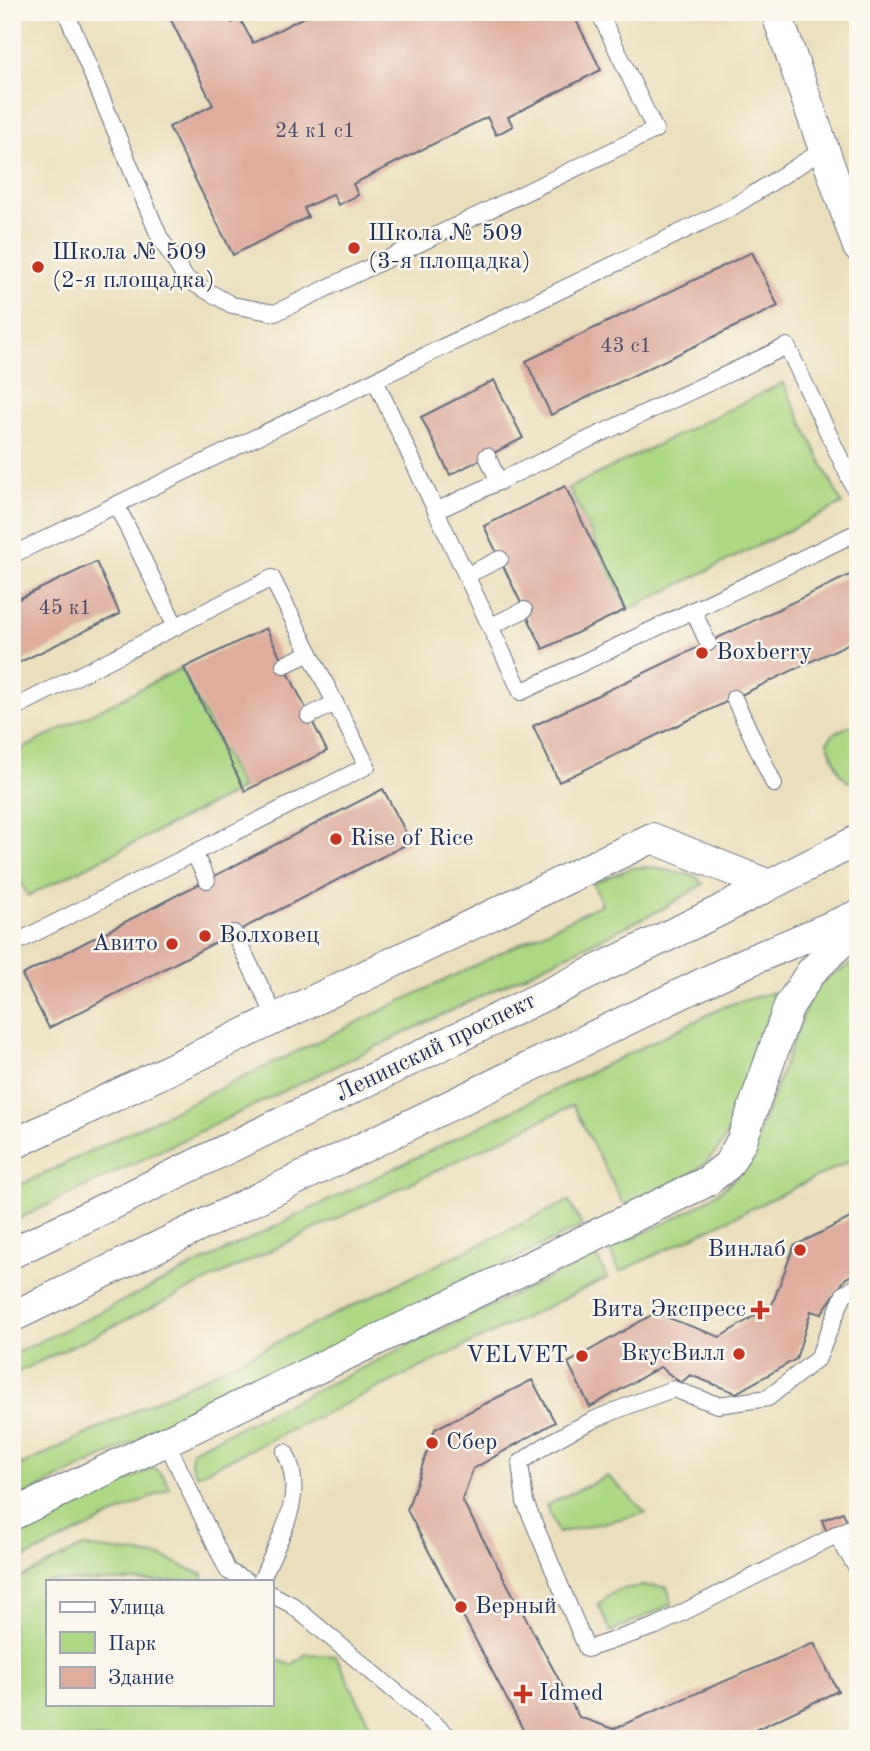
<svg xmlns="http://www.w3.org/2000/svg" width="870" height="1751" font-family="'Old Standard TT',serif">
  <rect width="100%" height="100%" fill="#fbf7ec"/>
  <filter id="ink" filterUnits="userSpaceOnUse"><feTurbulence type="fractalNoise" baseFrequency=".0143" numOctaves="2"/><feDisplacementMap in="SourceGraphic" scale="14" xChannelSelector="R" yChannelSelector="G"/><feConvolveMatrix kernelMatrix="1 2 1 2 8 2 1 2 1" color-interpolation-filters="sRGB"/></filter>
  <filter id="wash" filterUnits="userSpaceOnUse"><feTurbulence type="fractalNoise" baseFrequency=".00686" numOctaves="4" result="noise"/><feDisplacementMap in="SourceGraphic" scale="28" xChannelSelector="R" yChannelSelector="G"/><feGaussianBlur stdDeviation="1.57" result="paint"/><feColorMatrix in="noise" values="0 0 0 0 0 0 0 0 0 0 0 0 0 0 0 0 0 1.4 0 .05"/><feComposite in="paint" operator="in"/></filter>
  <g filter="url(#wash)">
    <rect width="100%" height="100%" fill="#ebdfbc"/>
    <!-- green -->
    <g fill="#acd783" stroke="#648370" stroke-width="2">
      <path d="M783,383L842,504L628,610L569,488Z"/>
      <path d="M181,668L242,789L28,896L12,864V754Z"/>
      <path d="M858,722V780L848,782L840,774L827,742L834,733Z"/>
      <path d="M649,867L695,876L703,884L664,908L12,1222V1189L602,904L593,883L631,868Z"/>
      <path d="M858,960V1157L620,1272L609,1249C656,1226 713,1207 746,1166L810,997L824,980Z"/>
      <path d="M773,992V1005L728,1133C708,1174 667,1186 628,1204L622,1202L573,1105L12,1375V1355L728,1005Z"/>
      <path d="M569,1201L582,1226L12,1501V1470Z"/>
      <path d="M596,1255L607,1278L197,1475L191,1464L192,1450Z"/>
      <path d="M154,1468L164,1477L170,1488L25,1558L14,1535Z"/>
      <path d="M608,1476L646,1513L558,1533L546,1505Z"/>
      <path d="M83,1547L163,1557L203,1575V1581H47V1704H271V1658L292,1665L306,1654L336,1656L377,1739H12V1582Z"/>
      <path d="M641,1586L667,1587L672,1604L611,1632L598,1604L617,1590Z"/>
    </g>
    <g id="blocks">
      <!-- building -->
      <g fill="#dead9e">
        <path d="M167,12H227L232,23L240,19L253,43L314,12H572L601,70L508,117L513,126L496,135L487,117L353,184L358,195L338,205L333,194L304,208L308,217L233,255L169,127L213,105Z"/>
        <path d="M752,252L778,306L551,415L526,361Z"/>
        <path d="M494,380L523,438L450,475L421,417Z"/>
        <path d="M565,486L625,610L543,649L484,526Z"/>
        <path d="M96,562L120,614L12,666V602Z"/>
        <path d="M858,571V639L559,782L533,726Z"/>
        <path d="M266,628L327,751L245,791L184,668Z"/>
        <path d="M383,789L411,842L49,1028L22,975Z"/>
        <path d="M858,1214V1272L846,1278L821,1314L811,1311L796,1359L736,1393L690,1375L681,1383L660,1367L590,1407L568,1363L655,1313L720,1337L772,1305L794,1246Z"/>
        <path d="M532,1380L555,1422L473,1469L462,1500L579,1717L613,1729L814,1643L838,1691L736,1739H528L407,1510L435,1429Z"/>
        <path d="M843,1512L848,1525L827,1533L822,1520Z"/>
      </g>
    </g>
  </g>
  <g filter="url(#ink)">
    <use href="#blocks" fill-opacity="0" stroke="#646d7f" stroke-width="2"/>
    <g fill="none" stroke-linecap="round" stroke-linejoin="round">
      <!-- lane casing -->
      <g stroke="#646d7f" stroke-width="18">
        <g id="lane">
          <path d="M66,12L159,236L186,279L232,305L275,313L655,130L599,12"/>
          <path d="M376,382L436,511"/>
          <path d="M487,456L499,482"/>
          <path d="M858,496L787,346L436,511L521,692L858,532"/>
          <path d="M117,506L176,627"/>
          <path d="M12,555L731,208L823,150"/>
          <path d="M467,575L500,559"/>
          <path d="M693,610L708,643"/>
          <path d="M491,626L524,610"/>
          <path d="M284,665L310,653"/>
          <path d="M734,698L774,784"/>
          <path d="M12,709L272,578L367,766L19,941L12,927"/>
          <path d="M309,716L335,703"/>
          <path d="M194,853L207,880"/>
          <path d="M234,933L276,1018"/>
          <path d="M858,1286L844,1294L818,1358L768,1398L718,1405L673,1389C618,1409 567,1427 520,1463L525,1502L587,1649L656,1626L858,1524"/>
          <path d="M166,1441L228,1571L247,1581"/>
          <path d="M836,1534L858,1570"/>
          <path d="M261,1581C279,1537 308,1498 285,1452"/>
          <path d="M271,1594L292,1605L452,1739"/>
        </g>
      </g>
      <!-- street casing -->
      <g stroke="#646d7f" stroke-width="32">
        <g id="street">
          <path d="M776,12L858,247"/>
          <path d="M12,1145L652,838L769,885"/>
          <path d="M12,1253L719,911L858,840"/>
          <path d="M12,1317L747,962L858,915"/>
          <path d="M12,1515L706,1182L728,1165L742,1140L789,1006L811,972L858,926"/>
        </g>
      </g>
      <!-- lane -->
      <use href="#lane" stroke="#fff" stroke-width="16"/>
      <!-- street -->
      <use href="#street" stroke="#fff" stroke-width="30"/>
    </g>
  </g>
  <!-- markers -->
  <g fill="#c8321e" stroke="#fbf7ec" stroke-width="2.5">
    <circle cx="354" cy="248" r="7"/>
    <circle cx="38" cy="267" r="7"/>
    <circle cx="702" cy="653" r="7"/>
    <circle cx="336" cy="839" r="7"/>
    <circle cx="205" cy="936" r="7"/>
    <circle cx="172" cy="944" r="7"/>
    <circle cx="800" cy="1250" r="7"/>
    <path d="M756.5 1299.5h7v7h7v7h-7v7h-7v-7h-7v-7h7z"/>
    <circle cx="739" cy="1354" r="7"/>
    <circle cx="582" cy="1356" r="7"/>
    <circle cx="432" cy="1443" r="7"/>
    <circle cx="461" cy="1607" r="7"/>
    <path d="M519.5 1683.5h7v7h7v7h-7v7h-7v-7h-7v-7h7z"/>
  </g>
  <g text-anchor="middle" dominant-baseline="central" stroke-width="5" stroke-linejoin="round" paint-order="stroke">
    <!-- number labels -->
    <g font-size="21" fill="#4c4e6e">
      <text x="315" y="131">24 к1 с1</text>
      <text x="626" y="346">43 с1</text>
      <text x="65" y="608">45 к1</text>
    </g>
    <!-- poi labels -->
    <g font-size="24" fill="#1b2f5e" stroke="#fbf7ec" text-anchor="start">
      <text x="368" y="234">Школа № 509<tspan x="368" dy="28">(3-я площадка)</tspan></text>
      <text x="52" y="253">Школа № 509<tspan x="52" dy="28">(2-я площадка)</tspan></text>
      <text x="716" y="653">Boxberry</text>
      <text x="350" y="839">Rise of Rice</text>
      <text x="219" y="936">Волховец</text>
      <text x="158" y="944" text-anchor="end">Авито</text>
      <text x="786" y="1250" text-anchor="end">Винлаб</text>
      <text x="746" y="1310" text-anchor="end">Вита Экспресс</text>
      <text x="725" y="1354" text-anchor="end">ВкусВилл</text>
      <text x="568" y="1356" text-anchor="end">VELVET</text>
      <text x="446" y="1443">Сбер</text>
      <text x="475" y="1607">Верный</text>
      <text x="539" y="1694">Idmed</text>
    </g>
    <!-- street labels -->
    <g font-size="24" fill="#1b2f5e" stroke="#fbf7ec">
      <text transform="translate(436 1048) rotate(-26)">Ленинский проспект</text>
    </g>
  </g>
  <!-- margin -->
  <rect width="870" height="1751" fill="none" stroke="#fbf7ec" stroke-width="42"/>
  <!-- legend -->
  <rect x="46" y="1580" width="228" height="126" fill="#fbf7ec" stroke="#a1a7b3" stroke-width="2"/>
  <rect x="60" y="1602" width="35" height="10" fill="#ffffff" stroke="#a1a7b3" stroke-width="2"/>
  <text x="108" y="1614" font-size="21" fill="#1b2f5e">Улица</text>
  <rect x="60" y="1632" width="35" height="21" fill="#acd783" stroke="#a1a7b3" stroke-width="2"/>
  <text x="108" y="1650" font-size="21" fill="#1b2f5e">Парк</text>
  <rect x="60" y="1667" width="35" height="21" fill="#dead9e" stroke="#a1a7b3" stroke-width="2"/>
  <text x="108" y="1684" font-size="21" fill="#1b2f5e">Здание</text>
</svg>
